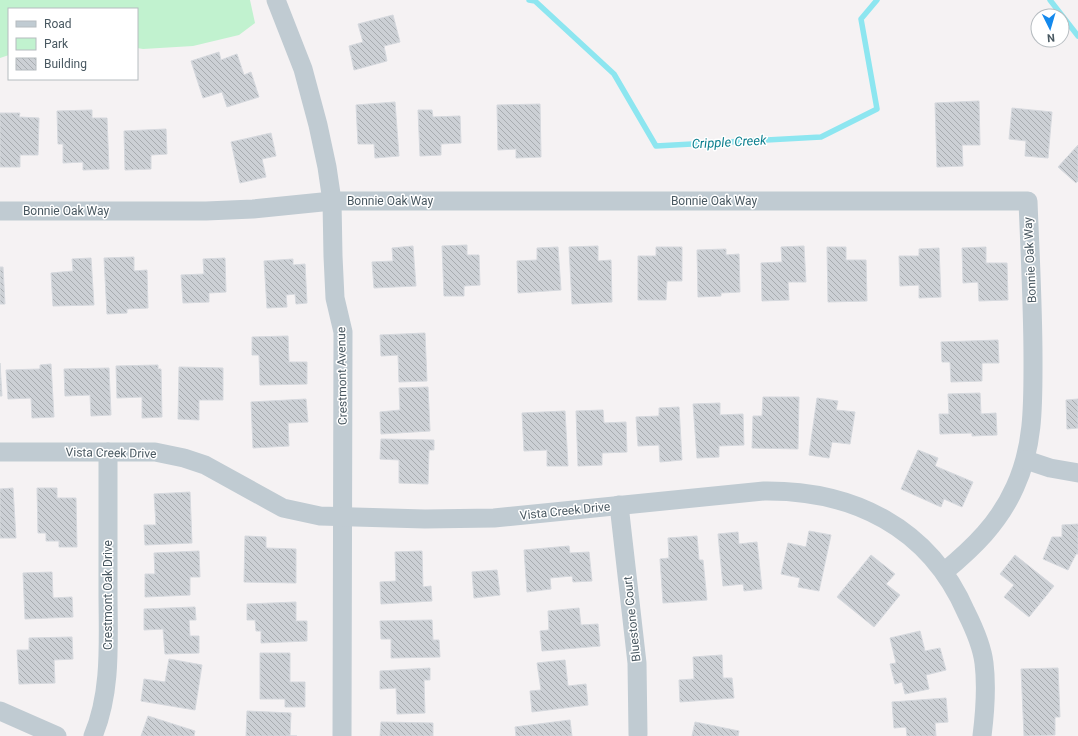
<svg xmlns="http://www.w3.org/2000/svg" width="1078" height="736" font-family="Roboto,sans-serif">
  <defs>
    <pattern id="building-back-hatch" width="6" height="6" patternUnits="userSpaceOnUse"><rect width="6" height="6" fill="#ccd0d5"/><path d="M-1 5l2 2M0 0l6 6M5-1l2 2" fill="none" stroke="#a8acb0"/></pattern>
  </defs>
  <rect width="100%" height="100%" fill="#f5f2f3"/>
  <!-- green -->
  <path fill="#c1f2cf" d="M0,0H250L255,23L239,35L193,46L143,49L137,48V9H9V55L0,58Z"/>
  <g fill="none" stroke-linecap="round" stroke-linejoin="round">
    <!-- stream -->
    <g stroke="#8de6f0" stroke-width="5.5">
      <path d="M529,0L535,1L614,74L656,146L821,137L877,109L861,19L877,0"/>
      <path d="M1050,0L1078,36"/>
    </g>
  </g>
  <!-- building -->
  <g fill="url(#building-back-hatch)" stroke="#d6d9de">
    <path d="M393,15L400,42L384,46L387,61L354,70L349,46L363,42L358,24Z"/>
    <path d="M219,52L221,60L237,54L244,75L251,72L259,97L227,107L222,92L203,98L191,61Z"/>
    <path d="M979,101L980,145H962L963,166L937,167L935,103Z"/>
    <path d="M395,102L399,156L375,158L374,144H358L356,105Z"/>
    <path d="M540,104L541,157L516,158V149L498,150L497,105Z"/>
    <path d="M1012,108L1052,112L1048,158L1025,156L1026,141L1009,139Z"/>
    <path d="M92,110V118H107L109,169L83,170V162L63,163V144H58L57,111Z"/>
    <path d="M418,110H432L433,117L460,116L461,143L441,144V155L420,156Z"/>
    <path d="M0,113H20L19,117L39,118L38,155H20V167H0Z"/>
    <path d="M166,129L167,154L151,155V169L125,170L124,131Z"/>
    <path d="M271,133L276,156L262,159L266,177L240,183L231,142Z"/>
    <path d="M1078,145V181L1076,183L1058,167Z"/>
    <path d="M467,245V255H479L480,285L464,286V296H444L442,246Z"/>
    <path d="M413,246L416,286L374,288L372,262L393,261L392,248Z"/>
    <path d="M598,246V261L611,260L612,302L572,304L569,247Z"/>
    <path d="M804,246L806,282H788L789,300L762,301L761,263L782,262L781,247Z"/>
    <path d="M558,247L561,290L518,293L517,261L537,260V248Z"/>
    <path d="M656,247H682V281H667L666,300H638V256H656Z"/>
    <path d="M827,247H846V260H866L867,301L828,302Z"/>
    <path d="M986,247V263H1007L1008,300L979,301L978,282L963,283L962,248Z"/>
    <path d="M939,248L941,297L919,298V285L900,286L899,256H919V249Z"/>
    <path d="M726,249V255L739,254L740,292L721,293V296L698,297L697,250Z"/>
    <path d="M134,257V271L147,270L148,308L127,309V313L107,314L104,258Z"/>
    <path d="M91,258L94,305L53,306L51,273L73,271L72,259Z"/>
    <path d="M225,258L226,292L209,293V302L183,303L181,275L204,274L203,259Z"/>
    <path d="M293,259V265L305,264L307,303L296,304L295,294L286,295L287,307L267,308L264,261Z"/>
    <path d="M0,267H3L5,304H0Z"/>
    <path d="M425,333L427,381L399,382L398,355L381,356L380,335Z"/>
    <path d="M288,336L289,362H307V384L260,385L259,355H252V337Z"/>
    <path d="M998,340L999,363H982V381L951,382L950,362H942L941,342Z"/>
    <path d="M0,363L2,396H0Z"/>
    <path d="M51,364L54,417L32,418L31,398L8,399L6,370L40,369V365Z"/>
    <path d="M158,365V369H161L162,417L142,418V397L117,398L116,366Z"/>
    <path d="M179,367L223,368V400H199V420L178,419Z"/>
    <path d="M109,368L111,415L91,416L90,395L65,396L64,369Z"/>
    <path d="M428,387L430,431L381,434L380,412L400,410L399,388Z"/>
    <path d="M980,393L981,414L996,413L997,435L972,436V433L940,434L939,414H949L948,394Z"/>
    <path d="M763,397H799L798,449L752,448L753,416H762Z"/>
    <path d="M817,398L838,401L836,410L855,412L850,444L832,442L829,458L809,455Z"/>
    <path d="M306,399L308,422L288,423L289,446L253,448L251,402Z"/>
    <path d="M1078,399V428L1067,429L1066,400Z"/>
    <path d="M720,403V415L743,414L744,445L719,446V457L697,458L693,404Z"/>
    <path d="M679,407L682,460L660,462L659,445L638,446L636,417L659,416V408Z"/>
    <path d="M603,410L604,423L626,422L627,452L602,453V465L578,466L576,411Z"/>
    <path d="M565,411L568,466H547V450L524,451L522,413Z"/>
    <path d="M381,439L434,440V450H429L428,484L399,483V460L380,459Z"/>
    <path d="M918,450L938,458L935,466L973,482L962,507L944,499L941,507L901,489Z"/>
    <path d="M13,488L16,538H0V489Z"/>
    <path d="M37,488H57V498H76L77,547H59V541H46V533H38Z"/>
    <path d="M190,492L192,543L145,545L144,525H156L154,494Z"/>
    <path d="M1078,524V554H1076L1068,570L1043,559L1052,537H1062V525Z"/>
    <path d="M809,531L831,535L819,591L798,587L800,578L781,574L788,543L806,547Z"/>
    <path d="M738,532L739,544L757,542L762,589L744,591L743,584L723,586L718,534Z"/>
    <path d="M245,536L266,537V548L296,549V583L244,582Z"/>
    <path d="M697,536L699,560H703L707,600L663,603L660,559L669,558L668,538Z"/>
    <path d="M569,546L570,553L589,552L592,581L573,582L572,576L550,578L551,589L527,592L524,550Z"/>
    <path d="M199,551L200,577H190V595L145,597V574H155L154,553Z"/>
    <path d="M422,551L423,587L431,586L432,601L381,604L380,582L396,581L395,552Z"/>
    <path d="M871,555L895,574L886,584L900,595L874,627L837,597Z"/>
    <path d="M1015,555L1054,586L1029,617L1004,597L1014,585L1000,574Z"/>
    <path d="M497,570L500,595L474,598L472,572Z"/>
    <path d="M52,572L53,598L72,597L73,617L25,619L23,573Z"/>
    <path d="M296,602V621H307V641L261,643V631H256L255,620H247V604Z"/>
    <path d="M195,607L196,620H189L190,636H199V653L165,654L163,629L144,630V609Z"/>
    <path d="M579,608L581,625L598,624L600,646L542,651L540,631L549,630L548,611Z"/>
    <path d="M432,620L433,640H439L440,657L391,658V639H381L380,621Z"/>
    <path d="M920,631L925,651L940,648L946,670L926,675L929,689L905,694L902,682L895,684L890,664L896,663L890,638Z"/>
    <path d="M72,637L73,659L54,660L55,683L19,684L17,650H29V638Z"/>
    <path d="M260,653H290V682H305V707H285V699H260Z"/>
    <path d="M722,655L723,678H732L734,698L680,702L679,680L694,679L693,657Z"/>
    <path d="M169,659L202,665L195,710L141,701L144,679L165,682Z"/>
    <path d="M565,660L568,686L586,684L588,705L532,712L530,691L541,690L537,663Z"/>
    <path d="M430,668V680H424L425,713L397,714L396,688L380,689V671Z"/>
    <path d="M1058,668L1060,717H1055V735L1024,736L1021,669Z"/>
    <path d="M946,698L948,722L935,723L936,736H907L906,727L894,728L892,702Z"/>
    <path d="M247,711L291,713L290,736H297H246Z"/>
    <path d="M148,716L195,731L194,736H141Z"/>
    <path d="M570,720L572,736H516L515,727Z"/>
    <path d="M381,722L433,723V736H380Z"/>
    <path d="M695,722L739,731L738,736H692Z"/>
  </g>
  <g fill="none" stroke-linecap="round" stroke-linejoin="round">
    <!-- minor -->
    <g stroke="#c0cbd2" stroke-width="19">
      <path d="M276,0L303,69L318,125L327,167L332,201L333,256L335,298L343,332L342,736"/>
      <path d="M0,211H206L253,209L332,201H1028C1030,254 1033,306 1033,359C1033,403 1034,446 1015,487C999,523 974,547 944,572"/>
      <path d="M0,452H155L184,458L205,465L283,508L320,516L425,519L494,518L764,491C853,490 929,527 966,612C974,628 982,646 984,663C987,687 985,712 982,736"/>
      <path d="M1026,460L1050,468L1078,473"/>
      <path d="M619,505L637,663L638,734"/>
      <path d="M0,711L57,736"/>
      <path d="M93,736C112,691 108,640 108,592C108,545 108,499 108,452"/>
    </g>
  </g>
  <g text-anchor="middle" dominant-baseline="central" stroke-width="3" stroke-linejoin="round" paint-order="stroke">
    <!-- street labels -->
    <g font-size="12" fill="#495861" stroke="#fff">
      <text x="390" y="201">Bonnie Oak Way</text>
      <text x="714" y="201">Bonnie Oak Way</text>
      <text x="66" y="211">Bonnie Oak Way</text>
      <text transform="translate(1030 260) rotate(-93)">Bonnie Oak Way</text>
      <text transform="translate(342 376) rotate(-91)">Crestmont Avenue</text>
      <text transform="translate(111 453) rotate(1)">Vista Creek Drive</text>
      <text transform="translate(565 511) rotate(-6)">Vista Creek Drive</text>
      <text transform="translate(108 595) rotate(-90)">Crestmont Oak Drive</text>
      <text transform="translate(632 619) rotate(-96)">Bluestone Court</text>
    </g>
    <!-- water labels -->
    <g font-size="13" font-style="italic" fill="#0a7e8d" stroke="#fff">
      <text transform="translate(729 142) rotate(-3)">Cripple Creek</text>
    </g>
  </g>
  <!-- legend -->
  <rect x="8" y="8" width="130" height="72" fill="#ffffff" stroke="#b6bcc0"/>
  <rect x="16" y="21" width="20" height="6" fill="#c0cbd2" stroke="#b6bcc0"/>
  <text x="44" y="28" font-size="12" fill="#495861">Road</text>
  <rect x="16" y="38" width="20" height="12" fill="#c1f2cf" stroke="#b6bcc0"/>
  <text x="44" y="48" font-size="12" fill="#495861">Park</text>
  <rect x="16" y="58" width="20" height="12" fill="url(#building-back-hatch)" stroke="#b6bcc0"/>
  <text x="44" y="68" font-size="12" fill="#495861">Building</text>
  <!-- north arrow -->
  <g transform="translate(1050 28) rotate(175)"><circle r="19" fill="#ffffff" stroke="#b6bcc0"/>
  <path d="M0-3L7 15L0 10L-7 15Z" fill="#1489ed"/>
  <text y="-6" font-size="11" font-weight="bold" text-anchor="middle" fill="#495861">N</text>
  </g>
</svg>
